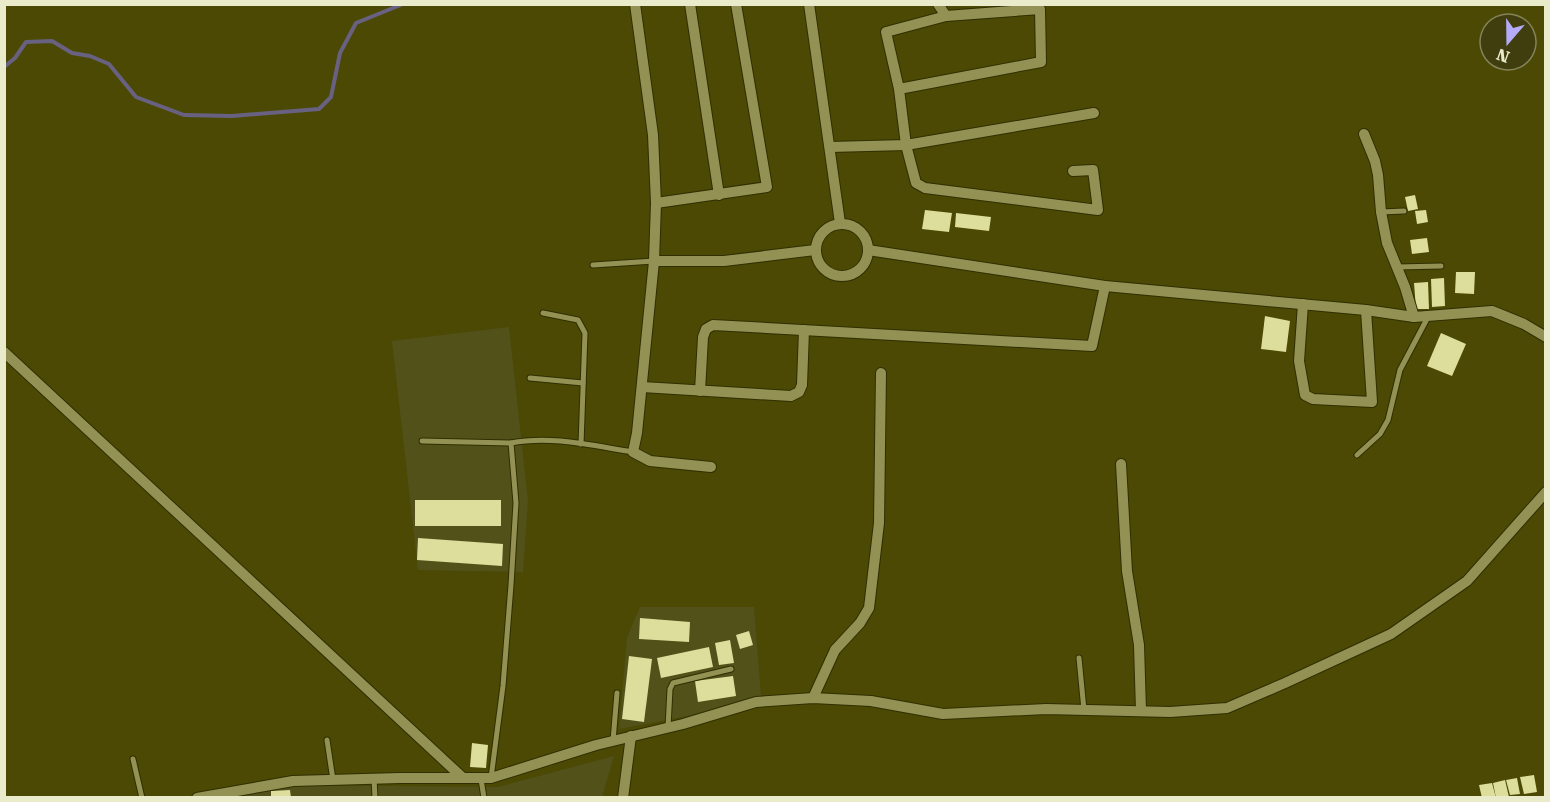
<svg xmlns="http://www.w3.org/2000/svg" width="1550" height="802" font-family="'Roboto Serif',serif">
  <rect width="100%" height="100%" fill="#4b4903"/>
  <!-- built -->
  <g fill="#52511a">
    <path d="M509,327L528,501L523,572L418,570L392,341Z"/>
    <path d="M640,607H754L761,696L687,716L619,729L627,638Z"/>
    <path d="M614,756L602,797L230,798L292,785L498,787Z"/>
  </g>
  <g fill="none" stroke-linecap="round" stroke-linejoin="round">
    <!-- stream -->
    <g stroke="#686181" stroke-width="4">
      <path d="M519,4H522"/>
      <path d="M4,67L15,58L26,42L52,41L72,53L90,56L109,64L136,97L184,115L232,116L319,109L331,97L340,53L356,23L403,4"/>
    </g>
  </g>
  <!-- building -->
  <g fill="#dddd9c">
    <path d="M1415,195L1418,209L1408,211L1405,197Z"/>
    <path d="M925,210L952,213L949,232L922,229Z"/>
    <path d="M1426,210L1428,222L1417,224L1415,211Z"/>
    <path d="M956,213L991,217L989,231L955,227Z"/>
    <path d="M1427,238L1429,252L1412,254L1410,240Z"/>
    <path d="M1456,272H1475L1474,294L1455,293Z"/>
    <path d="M1444,278L1445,306L1432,307L1431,279Z"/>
    <path d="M1428,282L1429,309H1416L1414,283Z"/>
    <path d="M1265,316L1290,321L1286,352L1261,349Z"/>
    <path d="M1441,333L1466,344L1452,376L1427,366Z"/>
    <rect x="415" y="500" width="86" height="26"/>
    <path d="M418,538L503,544L502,566L417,560Z"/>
    <path d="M640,618L690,622L689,642L639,639Z"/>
    <path d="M749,631L753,645L740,649L736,635Z"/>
    <path d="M730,640L734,663L719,665L715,643Z"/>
    <path d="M709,647L713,667L661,678L657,658Z"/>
    <path d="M629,656L652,659L644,722L622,719Z"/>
    <path d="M733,676L736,696L698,702L695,681Z"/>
    <path d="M472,743L488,745L486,768L470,767Z"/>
    <path d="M1534,775L1537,792L1524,794L1520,777Z"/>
    <path d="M1517,778L1520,794L1510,795L1506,780Z"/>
    <path d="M1505,780L1509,797L1496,798L1493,783Z"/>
    <path d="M1492,783L1496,798H1482L1479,785Z"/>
    <path d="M290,790L291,798H271V791Z"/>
  </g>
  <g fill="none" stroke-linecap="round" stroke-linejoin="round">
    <!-- service casing -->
    <g stroke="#302f00" stroke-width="7">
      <g id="service">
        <path d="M1381,212L1404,211"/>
        <path d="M593,265L654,261"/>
        <path d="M1397,267L1441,266"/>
        <path d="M543,313L578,320L585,333L581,444"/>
        <path d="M530,378L583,383"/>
        <path d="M422,441L511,443"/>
        <path d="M1357,455L1380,434L1388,420L1400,370L1428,317"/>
        <path d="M1079,658L1084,710"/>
        <path d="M668,727L670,689L673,683L731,669"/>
        <path d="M327,740L333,780"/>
        <path d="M613,741L617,693"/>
        <path d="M133,759L142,798"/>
        <path d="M374,778L375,798"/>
        <path d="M491,778L503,686L511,585L516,503L511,443C551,435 594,446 633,452"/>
        <path d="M481,779L484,798"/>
      </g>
    </g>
    <!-- minor casing -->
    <g stroke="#302f00" stroke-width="12">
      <g id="minor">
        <path d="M635,4L653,135L656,203L654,261L637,433L633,452L650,461L711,467"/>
        <path d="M690,4L719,195"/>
        <path d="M809,4L840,223"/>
        <path d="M938,4L946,16"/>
        <path d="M899,89L1041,62L1040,9L946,16L886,32L899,89L906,145L916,183L925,188L1098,210L1093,170L1073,171"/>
        <path d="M1364,134L1375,161L1378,175L1381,212L1387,243L1405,287L1414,317"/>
        <path d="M830,147L906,145L1094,113"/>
        <path d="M656,203L767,187L736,4"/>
        <circle cx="842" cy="250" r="26"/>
        <path d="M868,250L1105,286L1366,310L1414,317L1492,311L1524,324L1546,337"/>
        <path d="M654,261H724L815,250"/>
        <path d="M1303,304L1299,361L1305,395L1313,399L1372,402L1366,310"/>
        <path d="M4,352L463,778"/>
        <path d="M642,387L791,396L799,392L802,385L804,330"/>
        <path d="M700,391L703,337L706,329L713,325L1092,346L1105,286"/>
        <path d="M1121,464L1127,571L1139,645L1141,711"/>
        <path d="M813,698L835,650L860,623L869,608L879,523L881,373"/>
        <path d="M197,798L293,781L400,778H491L596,745L683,724L756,702L813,698L871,701L943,714L1046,709L1170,712L1227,708L1285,683L1391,634L1467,581L1546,492"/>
        <path d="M623,798L631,736"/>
      </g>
    </g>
    <!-- service -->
    <use href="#service" stroke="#939254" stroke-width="5"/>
    <!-- minor -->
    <use href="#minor" stroke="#939254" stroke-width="10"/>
  </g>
  <!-- border -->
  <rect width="1550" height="802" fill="none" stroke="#eaebcb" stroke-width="12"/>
  <!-- north arrow -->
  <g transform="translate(1508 42) rotate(200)"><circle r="28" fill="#403e0e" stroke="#84835a" stroke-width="1.5"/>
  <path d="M0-4.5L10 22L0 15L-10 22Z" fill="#b4acf9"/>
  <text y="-9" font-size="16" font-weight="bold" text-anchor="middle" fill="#eaebcb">N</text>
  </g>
</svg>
